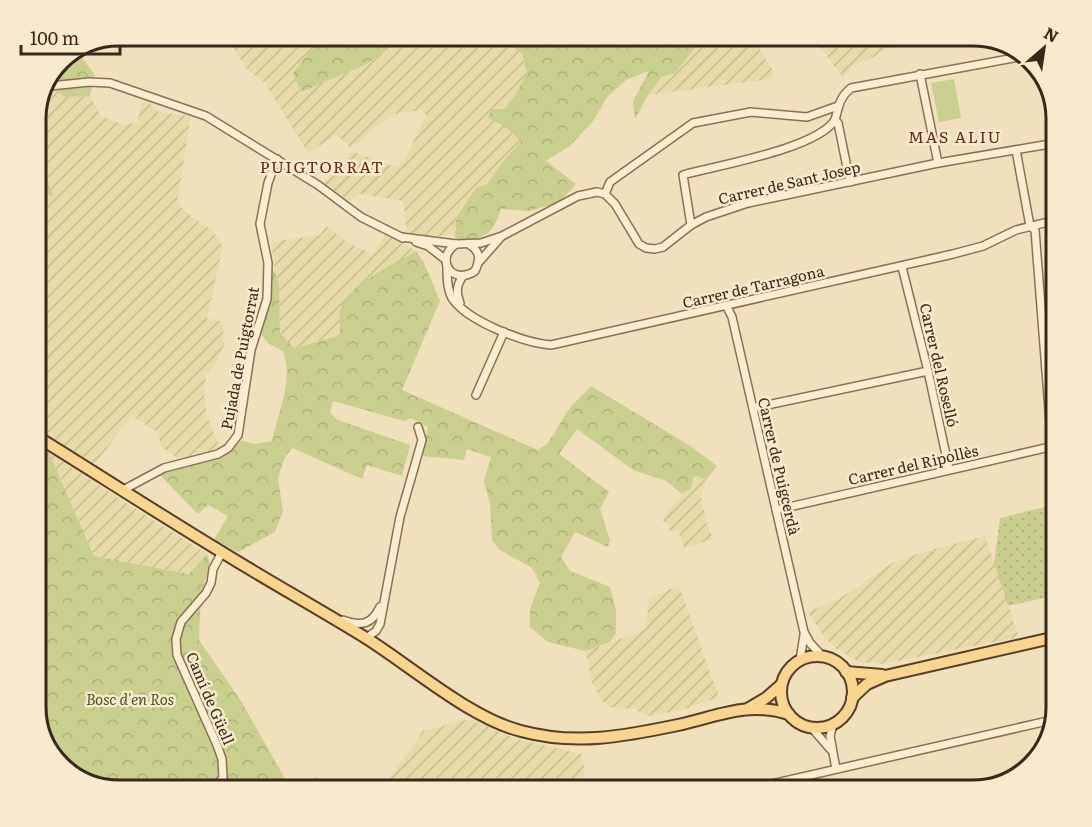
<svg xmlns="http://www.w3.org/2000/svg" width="1092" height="827" font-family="Literata,serif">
  <defs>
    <pattern id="farmland-furrows" width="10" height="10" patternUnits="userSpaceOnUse" patternTransform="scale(1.5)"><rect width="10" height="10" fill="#e7dca9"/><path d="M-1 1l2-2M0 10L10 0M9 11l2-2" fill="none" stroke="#c7bd91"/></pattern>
    <pattern id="forest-crowns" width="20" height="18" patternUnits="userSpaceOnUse" patternTransform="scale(1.5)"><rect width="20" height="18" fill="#c9cf8f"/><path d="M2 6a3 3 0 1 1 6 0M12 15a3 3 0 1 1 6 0" fill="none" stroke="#adb27b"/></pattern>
    <pattern id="park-dots" width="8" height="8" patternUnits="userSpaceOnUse" patternTransform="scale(1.5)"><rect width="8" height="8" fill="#c9cf8f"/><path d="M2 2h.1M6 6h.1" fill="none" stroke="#adb27b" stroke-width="1.8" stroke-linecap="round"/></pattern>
  </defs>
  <rect width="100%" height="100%" fill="#f1e0bc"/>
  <!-- farmland -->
  <g fill="url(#farmland-furrows)">
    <path d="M240,36H322L319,41L367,64L397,42L409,36H499L522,54L527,72L514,97L504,109V126L522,141L502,163L487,184L476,188L456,218L455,235L431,236L407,234L403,201L360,194L350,201L323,184L352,151L396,167L405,159L426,115L421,110L394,114L370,131L360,142L350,147L336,135L308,153L265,83L246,68L234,49Z"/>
    <path d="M700,36H752L774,73L769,79L648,95L662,77L675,72L695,48Z"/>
    <path d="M813,36H928L885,50L868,60L854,64L843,78Z"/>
    <path d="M50,87L66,97L90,96L101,116L125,125L137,122L143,101L149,103L159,112L191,116L177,202L184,211L213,231L223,246L207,318L223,322L224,345L217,361L206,377L204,393L207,416L220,447L212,460L181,461L162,447L157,432L132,416L95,464L36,428V193L54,195L47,181L36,172V114Z"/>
    <path d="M326,226L348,243L373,254L385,234L416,251L365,282L340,309L341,326L339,336L294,348L280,333L279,284L275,271L271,242L320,235Z"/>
    <path d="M49,453L134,508L207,554L190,574L94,556Z"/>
    <path d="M694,474L706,480L701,498L706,520L713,539L684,548L678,530L671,532L667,524L662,520L682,494L691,488Z"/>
    <path d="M985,536L1019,637L883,664L859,662L837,649L825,638L808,612L839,599L894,562L923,552Z"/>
    <path d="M679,586L719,697L682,710L649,716L634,709L610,707L602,701L592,683L585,651L638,633L646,627L649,598Z"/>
    <path d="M469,719L517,739L582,754L585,772L576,791H380L423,731Z"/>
  </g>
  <!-- forest -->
  <g fill="url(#forest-crowns)">
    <path d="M322,36H409L397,42L367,64L301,92L293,73Z"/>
    <path d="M499,36H700L695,48L675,73L662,77L648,95L635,119L633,101L649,71L626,80L607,97L594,120L570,146L546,161L576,184L560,202L530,211L501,209C492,237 483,239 455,241L456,218L476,188L487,184L502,163L521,141L504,126L488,118L491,109H504L514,97L527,72L522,54Z"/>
    <path d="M78,52L95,75L90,96L66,97L50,87L64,57Z"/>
    <path d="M36,172L47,181L54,196L36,193Z"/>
    <path d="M416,251L424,263L440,301L402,390L538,450L548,443L571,406L591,386L692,447L717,466L706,480L694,475L691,488L682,494L666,481L633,470L577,429L559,454L609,492L600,509L610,540L608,547L575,532L561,557L570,571L610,587L616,610V633L610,642L585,651L548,642L530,627V609L540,583L532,568L500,550L492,540L490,504L484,481L491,457L467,449L464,460L422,456L428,427L411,418L404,421L333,401L330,413L338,420L410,445L402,476L367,465L362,479L292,448L284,459L278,478L283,511L275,532L238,552L214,540L228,516L208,505L198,514L160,475L181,461L212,460L220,447L232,438L255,444L272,441C278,411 294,381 283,351L269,344L257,329L258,316L270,292L269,272L275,271L279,284L280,333L294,348L339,336C341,327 338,316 341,308C348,285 395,263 416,251Z"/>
    <path d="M36,446L49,453L94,556L189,574L207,554L210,564L201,594L199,640L241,701L292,791H120L69,773L36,712Z"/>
    <path d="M315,777L332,789L338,791H297Z"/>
  </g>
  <!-- park -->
  <path fill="url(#park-dots)" d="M1056,504V595L1008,606L994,563L1000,518Z"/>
  <!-- pitch -->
  <path fill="#c9cf8f" d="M954,79L961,118L939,122L931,83Z"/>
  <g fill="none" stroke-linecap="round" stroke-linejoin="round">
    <!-- street casing -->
    <g stroke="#8a7054" stroke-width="10">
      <g id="street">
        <path d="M920,74L938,163"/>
        <path d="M50,86L89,82L110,83L206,116L318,185L361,217L403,238"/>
        <path d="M1016,150L1030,226L1035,230L1056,499"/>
        <path d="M850,182L838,123L835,120C839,106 839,98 851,88L1025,56"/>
        <path d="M605,194L610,182L693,123L751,112L807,117L838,106"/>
        <path d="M691,225L683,175C719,165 816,149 835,120"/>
        <path d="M401,237L456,244L481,243L502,236L578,196L597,192L605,194L615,204L639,244L646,248L655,249L663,247L691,225L706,217L748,203L938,163L1056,143"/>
        <path d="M416,242L428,246L446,260"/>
        <path d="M456,244C434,259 452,286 475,271C480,260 481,252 470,245"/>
        <path d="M479,262L501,237"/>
        <path d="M447,266C447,276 447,289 452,298C467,321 524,343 551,345L953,254L983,246L1016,230L1056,220"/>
        <path d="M902,267L928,371L949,469"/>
        <path d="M460,303C456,292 456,286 463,276"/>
        <path d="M727,307L732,317L804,632L810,643L823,657"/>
        <path d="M476,395L504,332"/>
        <path d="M753,408L928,371"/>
        <path d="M123,490L164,468L218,454L228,448L238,435L251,350L267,299L268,263L260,224L268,183L277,159"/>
        <path d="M776,510L1054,446"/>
        <path d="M343,620C362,627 372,624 380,607"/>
        <path d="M366,638L376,631L380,624L400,517L422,440L418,427"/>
        <path d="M800,660L804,635"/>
        <path d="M833,724L830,736L836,769"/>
        <path d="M811,727L831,750"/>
        <path d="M210,791L223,778L222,759L217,745L177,655L176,639L181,622L206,593L211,583L213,569L222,552"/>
        <path d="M741,791L1052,720"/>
      </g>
    </g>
    <!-- primary casing -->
    <g stroke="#573e29" stroke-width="14">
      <g id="primary">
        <path d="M36,436C99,475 162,516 225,554C272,583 319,609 366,638C412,667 470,718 521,731C576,746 625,736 678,725C719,716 747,701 789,714"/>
        <circle cx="817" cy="692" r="36"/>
        <path d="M846,672L882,675"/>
        <path d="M852,698L867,684L885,676L1056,637"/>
        <path d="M749,708L766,698L781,685"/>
      </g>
    </g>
    <!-- street -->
    <use href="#street" stroke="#fbeed0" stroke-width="7"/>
    <!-- primary -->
    <use href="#primary" stroke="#f8d690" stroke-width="10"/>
  </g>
  <g text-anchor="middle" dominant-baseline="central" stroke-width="5" stroke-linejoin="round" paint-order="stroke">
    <!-- street labels -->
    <g font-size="15" fill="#38281a" stroke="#f8eacc">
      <text transform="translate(789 182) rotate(-13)">Carrer de Sant Josep</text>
      <text transform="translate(753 286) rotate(-13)">Carrer de Tarragona</text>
      <text transform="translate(239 358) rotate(-79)">Pujada de Puigtorrat</text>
      <text transform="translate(940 365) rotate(77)">Carrer del Roselló</text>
      <text transform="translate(913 464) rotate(-13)">Carrer del Ripollès</text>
      <text transform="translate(780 466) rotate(77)">Carrer de Puigcerdà</text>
      <text transform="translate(211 698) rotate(67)">Camí de Güell</text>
    </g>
    <!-- park labels -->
    <g font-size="15" font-style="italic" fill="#49561f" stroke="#f8eacc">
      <text x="130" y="698">Bosc d'en Ros</text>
    </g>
    <!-- neighbourhood labels -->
    <g font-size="16" letter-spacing="1.5" fill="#682616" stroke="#f8eacc">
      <text x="955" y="136">MAS ALIU</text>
      <text x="322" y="166">PUIGTORRAT</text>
    </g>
  </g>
  <!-- crop -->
  <path d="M0 0H1092V827H0ZM119 46H973A73 73 0 0 1 1046 119V707A73 73 0 0 1 973 780H119A73 73 0 0 1 46 707V119A73 73 0 0 1 119 46Z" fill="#f8eacc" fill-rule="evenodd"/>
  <path fill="none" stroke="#38281a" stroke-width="3" d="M119 46H973A73 73 0 0 1 1046 119V707A73 73 0 0 1 973 780H119A73 73 0 0 1 46 707V119A73 73 0 0 1 119 46Z"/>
  <!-- north arrow -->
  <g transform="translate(1044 48) rotate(29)" stroke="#f8eacc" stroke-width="4.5" paint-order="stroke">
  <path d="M0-4.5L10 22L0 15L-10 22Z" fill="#38281a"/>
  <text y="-9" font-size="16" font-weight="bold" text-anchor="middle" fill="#38281a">N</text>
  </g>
  <!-- scale -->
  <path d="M21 45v9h99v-9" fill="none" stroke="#38281a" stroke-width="3"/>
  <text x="30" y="45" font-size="18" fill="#38281a" stroke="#f8eacc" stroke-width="4.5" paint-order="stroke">100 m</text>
</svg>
